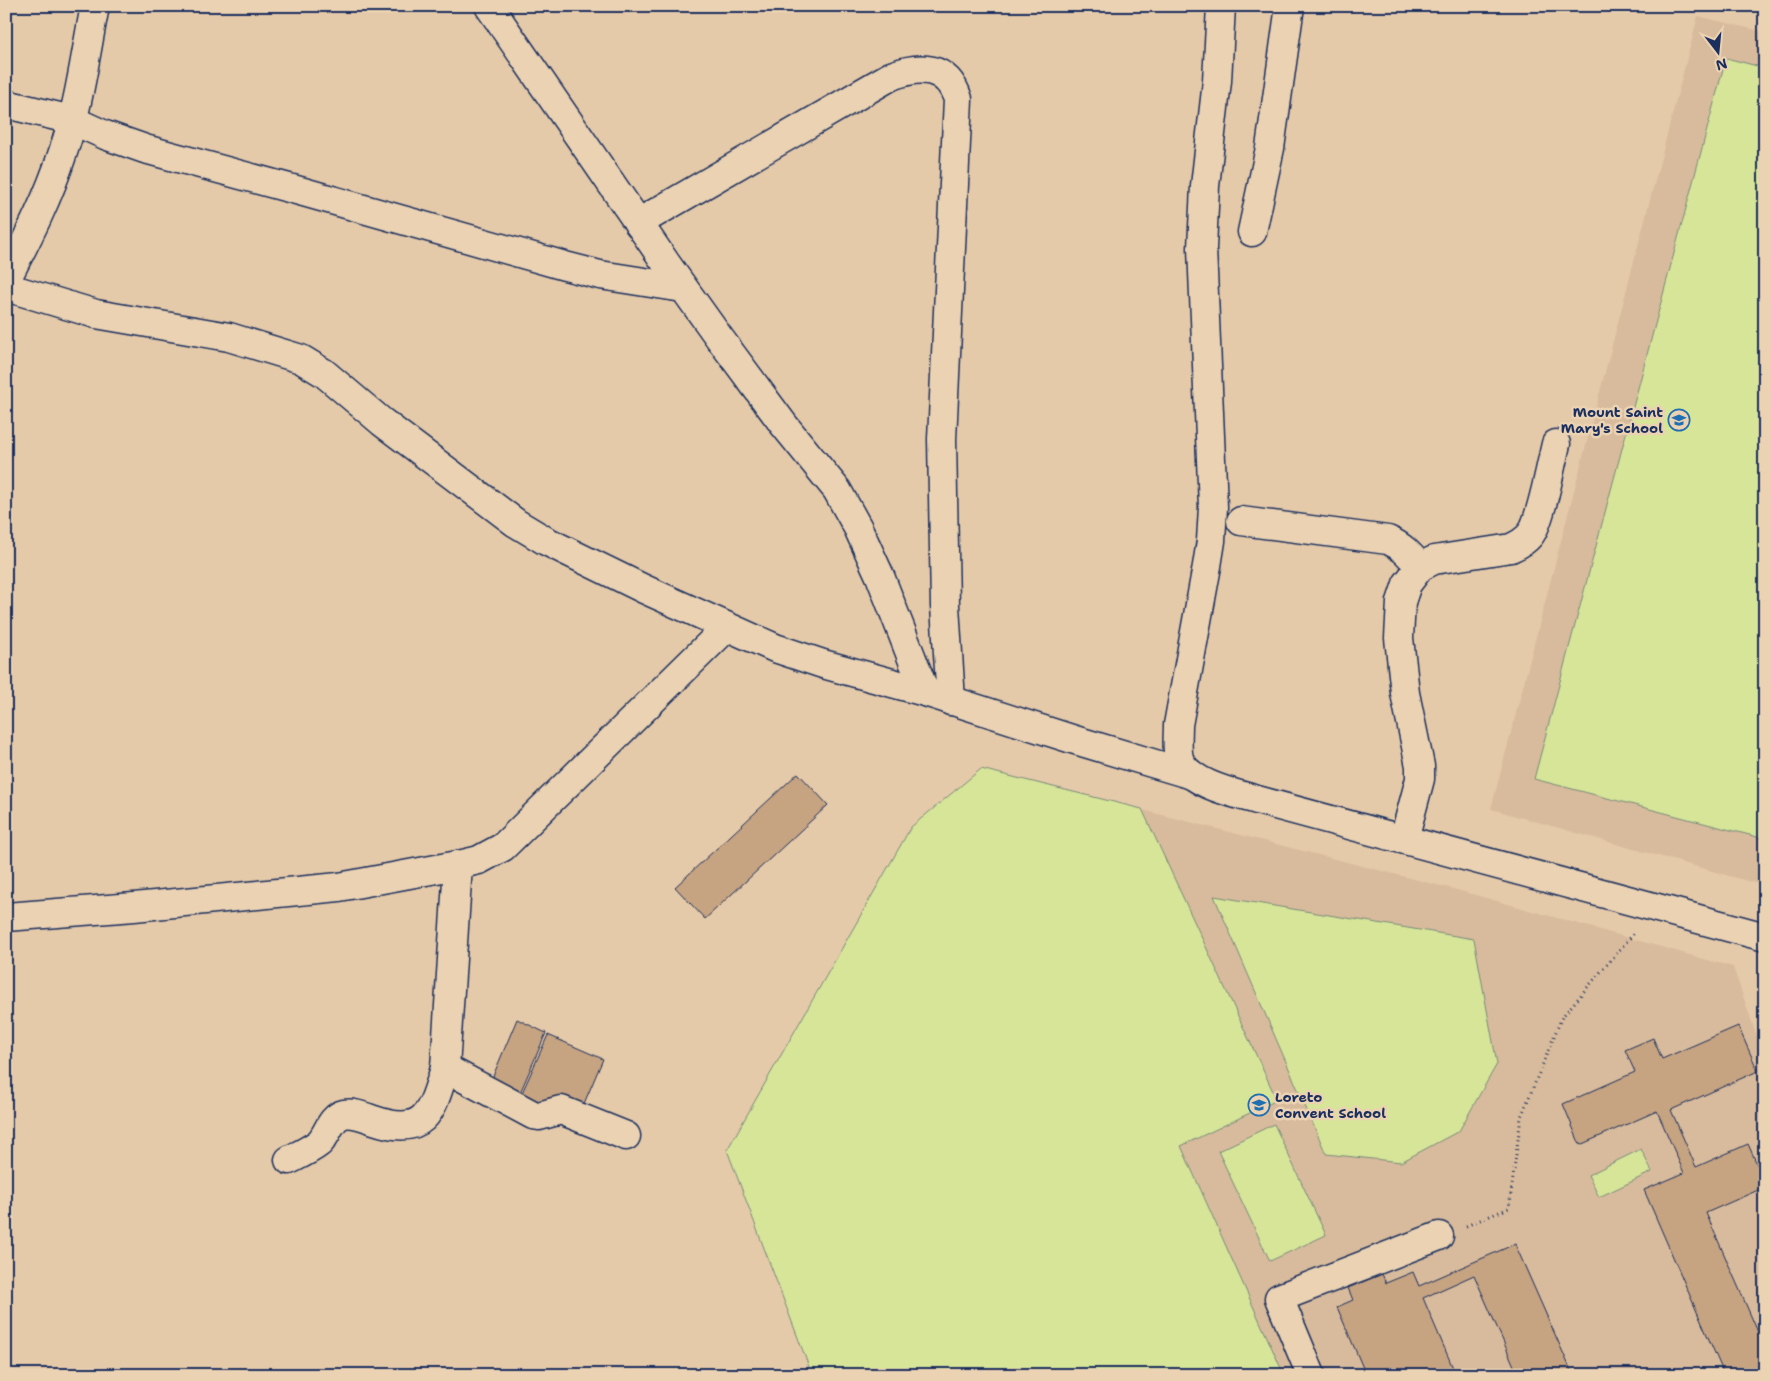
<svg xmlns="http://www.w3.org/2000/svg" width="1771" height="1381" font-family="'Shantell Sans',sans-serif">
  <rect width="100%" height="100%" fill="#e5caa9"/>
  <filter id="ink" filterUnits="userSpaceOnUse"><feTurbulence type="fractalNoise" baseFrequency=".02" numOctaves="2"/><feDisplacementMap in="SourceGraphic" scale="10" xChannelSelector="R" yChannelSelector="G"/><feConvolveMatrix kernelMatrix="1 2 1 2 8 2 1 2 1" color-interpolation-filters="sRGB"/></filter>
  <g filter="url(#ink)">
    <!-- built -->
    <g fill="#d8bb9c">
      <path d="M1698,16L1765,32V886L1491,809Z"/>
      <path d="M981,769L1461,891L1733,967L1765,1060V1375H812L727,1150L911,827Z"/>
    </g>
    <!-- green -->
    <g fill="#d6e598" stroke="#788a7b">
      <path d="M1726,58L1765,68V839L1534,779Z"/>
      <path d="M981,769L1142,809L1277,1100L1181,1146L1284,1375H812L727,1150L911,827Z"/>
      <path d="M1214,896L1474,939L1497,1064L1459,1131L1401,1162L1326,1154Z"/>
      <path d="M1274,1124L1326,1235L1270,1261L1218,1151Z"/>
      <path d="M1641,1149L1652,1172L1599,1197L1588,1175Z"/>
    </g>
    <!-- building -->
    <g fill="#c6a381" stroke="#1b2f5e">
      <path d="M798,773L828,805L705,919L675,887Z"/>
      <path d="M517,1019L546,1033L516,1102L488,1088Z"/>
      <path d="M1738,1026L1758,1071L1671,1110L1696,1167L1748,1144L1765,1182V1187L1706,1213L1765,1348V1375H1722L1724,1374L1644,1190L1684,1173L1657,1111L1580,1145L1563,1104L1635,1072L1625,1050L1653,1038L1662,1059Z"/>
      <path d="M548,1035L603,1059L580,1113L517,1104Z"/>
      <path d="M1515,1244L1573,1375H1518L1474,1275L1423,1298L1456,1375H1366L1337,1307L1353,1300L1348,1288L1382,1274L1386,1283L1413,1272L1419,1286Z"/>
    </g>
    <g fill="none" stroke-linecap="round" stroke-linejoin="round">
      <!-- minor casing -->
      <g stroke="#1b2f5e" stroke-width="31">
        <g id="minor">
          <path d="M489,6L668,266L718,336L784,425L837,490L858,528L880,576L925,692"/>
          <path d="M1221,6L1217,81L1205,186L1202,248L1213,507L1211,541L1207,566L1178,725C1178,734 1176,755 1181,763C1194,785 1234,793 1257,800L1765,937"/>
          <path d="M6,104L72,120L105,135L145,149L300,191L565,266L600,275L683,288"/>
          <path d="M638,223L891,76C920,65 947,65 958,99L942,439L945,606L951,701"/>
          <path d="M1252,232L1270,148L1290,6"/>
          <path d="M6,280C27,239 48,199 62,155C79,107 85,56 95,6"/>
          <path d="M6,287L96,314L229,337L301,359L324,373L382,422L516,523L546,541L644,589L775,648L823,664L925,692L1075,740L1192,775"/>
          <path d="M1241,521L1388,540C1402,546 1410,555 1420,567"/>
          <path d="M1404,839L1420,779V766L1405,693L1399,638L1401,602L1407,584L1420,567L1434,560L1511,548C1518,545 1525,541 1530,535C1541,521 1551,464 1556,444"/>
          <path d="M6,917L134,907L339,887L458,865L479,860L503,847L726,628"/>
          <path d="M445,1068L458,865"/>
          <path d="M289,1160C299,1155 310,1150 319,1143C328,1135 330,1117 344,1114C354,1112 365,1117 374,1120C426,1138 432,1111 445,1068L533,1115L539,1116L561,1110L626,1136"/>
          <path d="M1311,1375L1279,1298L1439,1236"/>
        </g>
      </g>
      <!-- path -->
      <path stroke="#1b2f5e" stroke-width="3" stroke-dasharray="1 4" stroke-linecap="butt" d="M1466,1226L1509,1208L1521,1117L1562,1017L1635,932"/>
      <!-- minor -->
      <use href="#minor" stroke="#ead2b2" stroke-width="28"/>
    </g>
  </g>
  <!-- icons -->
  <defs>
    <g id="school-ring" transform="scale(1.125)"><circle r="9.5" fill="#ead2b2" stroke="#1f6fb2" stroke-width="1.5"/><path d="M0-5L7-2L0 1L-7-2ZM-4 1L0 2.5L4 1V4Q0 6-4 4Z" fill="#1f6fb2"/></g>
  </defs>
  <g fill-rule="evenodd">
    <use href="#school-ring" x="1679" y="420"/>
    <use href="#school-ring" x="1259" y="1105"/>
  </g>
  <g text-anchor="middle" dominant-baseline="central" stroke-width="5" stroke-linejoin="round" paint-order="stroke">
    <!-- poi labels -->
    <g font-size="14" font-weight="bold" fill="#1b2f5e" stroke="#ead2b2" text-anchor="end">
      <text x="1663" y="412">Mount Saint<tspan x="1663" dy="16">Mary's School</tspan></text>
      <text x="1275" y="1097" text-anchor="start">Loreto<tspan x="1275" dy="16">Convent School</tspan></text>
    </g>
  </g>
  <!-- margin -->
  <rect width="1771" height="1381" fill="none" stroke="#ead2b2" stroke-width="25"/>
  <rect x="12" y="12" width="1746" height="1356" fill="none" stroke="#1b2f5e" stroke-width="2" filter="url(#ink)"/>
  <!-- north arrow -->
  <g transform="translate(1718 52) rotate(164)" stroke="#ead2b2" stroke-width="4" paint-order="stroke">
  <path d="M0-4L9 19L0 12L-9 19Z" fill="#1b2f5e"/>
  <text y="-8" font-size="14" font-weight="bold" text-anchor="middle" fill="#1b2f5e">N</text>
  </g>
</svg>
